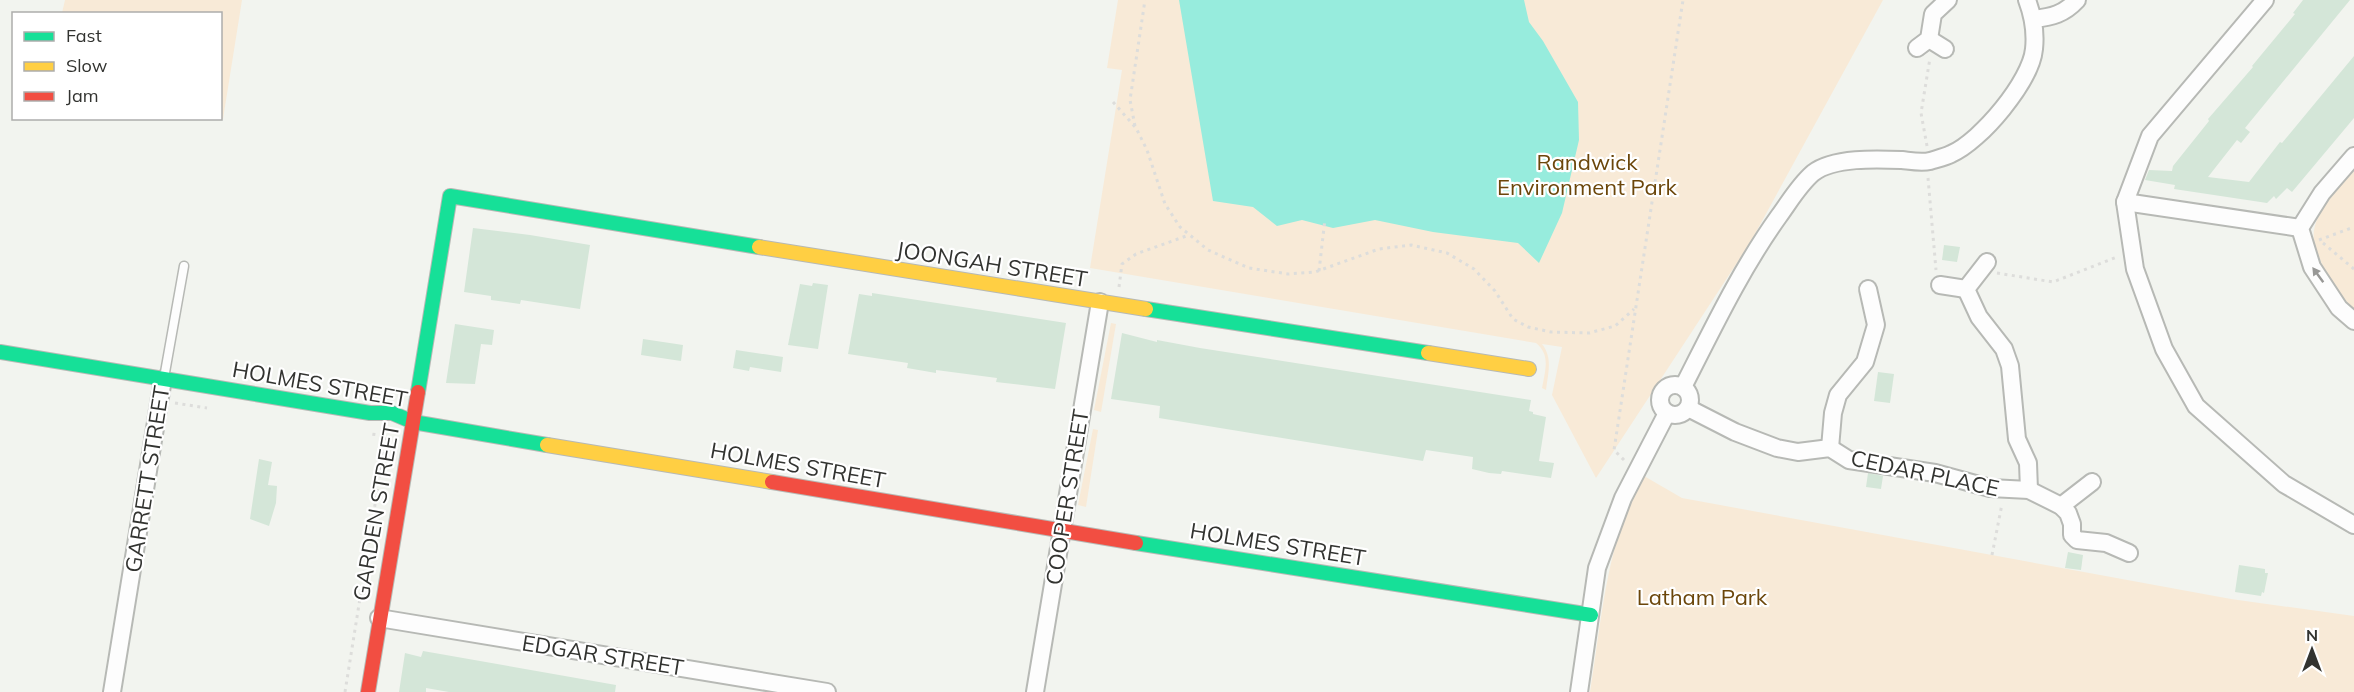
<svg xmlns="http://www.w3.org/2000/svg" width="2354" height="692" font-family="Mulish,sans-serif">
  <rect width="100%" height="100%" fill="#f2f4ef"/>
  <!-- green -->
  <g fill="#f8ead7">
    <path d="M65,0H242L223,119L220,118V14L62,13Z"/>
    <path d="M1118,0H1883L1750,243L1596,478L1552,395L1562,347L1542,344C1553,358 1548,373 1546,390L1542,388C1545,371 1551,355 1536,343L1090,268L1122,70L1107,68Z"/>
    <path d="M2354,171V309C2338,295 2329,284 2322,264C2319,257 2316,250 2314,242C2310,214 2338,190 2354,171Z"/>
    <path d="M1111,323L1116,324L1101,412L1094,410Z"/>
    <path d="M1093,429L1098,430L1086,507L1078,505Z"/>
    <path d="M1644,476L1682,498L2231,599L2354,616V692H1590C1602,620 1606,540 1644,476Z"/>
  </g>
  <!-- water -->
  <path fill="#97ecdd" d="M1179,0H1524L1529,22L1543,41L1578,102L1579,140L1562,213L1539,263L1518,243L1433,232L1375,220L1333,228L1302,220L1277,226L1253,207L1213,201Z"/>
  <!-- building -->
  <g fill="#d4e6d8">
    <path d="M2303,0H2350L2245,128L2250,132L2241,143L2237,140L2208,177L2249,182L2280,142L2282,143L2354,56V118L2292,192L2287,188L2276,199L2274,196L2267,203L2174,189L2175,185L2145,180L2149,170L2172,171L2173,166L2209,121L2208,119L2253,67L2252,66L2295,14L2293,13Z"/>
    <path d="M473,228L530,235L590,245L580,309L521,300L520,304L491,300V296L464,292Z"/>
    <path d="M1944,245L1960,247L1957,262L1942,260Z"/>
    <path d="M813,283L828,285L818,349L788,345L800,284L812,286Z"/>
    <path d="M872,293L1066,323L1055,389L996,382L997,378L936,370V373L907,368L908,363L848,354L859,294L872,296Z"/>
    <path d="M455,324L494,330L492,345L481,344L475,384L446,383Z"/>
    <path d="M1122,333L1157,342V340L1200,348L1531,400L1529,411L1533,412V414L1546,417L1539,461L1554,463L1551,478L1502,471L1501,474L1489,473L1472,469L1473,457L1426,450L1423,461L1159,418L1160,406L1111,399Z"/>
    <path d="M643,339L683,345L681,361L641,355Z"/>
    <path d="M736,350L783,357L781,372L750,367L749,371L733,368Z"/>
    <path d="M1878,372L1894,374L1890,403L1874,401Z"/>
    <path d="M259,459L272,462L268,485L277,486L276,503L269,526L250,519Z"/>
    <path d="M1868,473L1883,476L1881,489L1866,487Z"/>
    <path d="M2068,552L2083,555L2081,570L2065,568Z"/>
    <path d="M2239,565L2265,569V573H2268L2264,593L2262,592L2261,596L2235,592Z"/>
    <path d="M423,651L616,685L615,692H449L426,688V692H399L405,653L421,657Z"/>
  </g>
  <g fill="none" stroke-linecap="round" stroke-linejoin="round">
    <!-- lane casing -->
    <g stroke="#b7b9b5" stroke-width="11">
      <path id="lane" d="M164,378L184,266"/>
    </g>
    <!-- street casing -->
    <g stroke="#b7b9b5" stroke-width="20">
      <g id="street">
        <path d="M2265,0L2150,136L2125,202L2135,269L2164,349L2196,406L2284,484L2354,525"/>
        <path d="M2034,19C2052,17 2064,14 2077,0"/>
        <path d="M1929,39L1945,49"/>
        <path d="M1917,48L1929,39L1933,14L1948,0"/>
        <path d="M2354,156L2322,193L2300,228L2312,267L2339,308L2354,321"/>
        <path d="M2125,202L2300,228"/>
        <path d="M1987,262L1966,289L1979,317L2004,349L2010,366L2017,439L2028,463L2029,490"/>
        <path d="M1940,285L1966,289"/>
        <circle cx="1675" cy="400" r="15"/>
        <path d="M1683,387C1713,328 1741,269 1779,216C1790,201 1799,185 1813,173C1833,157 1878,159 1902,160C1911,161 1921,163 1930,161C1936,159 1945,157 1951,154C1981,141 2031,81 2034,49C2036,31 2033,16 2027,0"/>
        <path d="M1688,408L1735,432L1777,448L1798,452L1830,448L1849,460L1935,473L1990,488L2029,490L2061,506L2068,513L2072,524V535L2077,540L2106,543L2129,553"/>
        <path d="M1830,448L1833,413L1838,395L1865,362L1876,325L1868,289"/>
        <path d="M2061,506L2092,482"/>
        <path d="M379,618L827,692"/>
        <path d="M112,692L163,379"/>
        <path d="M1035,692L1100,302"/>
        <path d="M1579,692L1597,568L1623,498L1667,413"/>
      </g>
    </g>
    <!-- fast casing -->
    <g stroke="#b7b9b5" stroke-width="16">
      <g id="fast">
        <path d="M1146,309L1428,353"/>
        <path d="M0,352L370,413H392L413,422L547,445"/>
        <path d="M418,392L450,196L759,247"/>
        <path d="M1136,543L1591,615"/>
      </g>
    </g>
    <!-- slow casing -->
    <g stroke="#b7b9b5" stroke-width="16">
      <g id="slow">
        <path d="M759,247L1146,309"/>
        <path d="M1428,353L1529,369"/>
        <path d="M547,445L772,482"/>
      </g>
    </g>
    <!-- jam casing -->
    <g stroke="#b7b9b5" stroke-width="16">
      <g id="jam">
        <path d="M772,482L1136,543"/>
        <path d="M368,692L418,392"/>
      </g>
    </g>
    <!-- path -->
    <g stroke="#dddddb" stroke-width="3" stroke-dasharray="3 4.5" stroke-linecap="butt">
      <path d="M1113,102L1136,128L1147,150L1165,204L1180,227L1208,250L1249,268L1288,274L1315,272L1379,249L1411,245L1447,253L1474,269L1495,291L1513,319L1528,327L1551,332L1589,333L1615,326L1634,309"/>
      <path d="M1135,126L1130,100L1145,0"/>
      <path d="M1927,146L1921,113L1930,58"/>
      <path d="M1928,178L1936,270"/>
      <path d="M2319,240L2354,227"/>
      <path d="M2323,243L2354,269"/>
      <path d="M1319,271L1325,219"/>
      <path d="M1997,273L2053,282L2117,257"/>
      <path d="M1119,287L1122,264L1136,254L1189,235"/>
      <path d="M175,403L207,408"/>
      <path d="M1624,460L1614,450L1683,0"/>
      <path d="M1992,555L2002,504"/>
      <path d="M345,692L386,436L371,434"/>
    </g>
    <!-- lane -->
    <use href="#lane" stroke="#fdfdfd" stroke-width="8"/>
    <!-- street -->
    <use href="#street" stroke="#fdfdfd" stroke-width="16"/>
    <!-- fast -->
    <use href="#fast" stroke="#16e098" stroke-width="14"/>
    <!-- slow -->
    <use href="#slow" stroke="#ffcf43" stroke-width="14"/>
    <!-- jam -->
    <use href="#jam" stroke="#f24e42" stroke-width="14"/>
  </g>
  <!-- one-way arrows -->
  <defs><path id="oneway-solid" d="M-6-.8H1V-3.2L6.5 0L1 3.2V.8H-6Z" transform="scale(1.5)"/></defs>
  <use fill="#989896" href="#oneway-solid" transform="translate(2318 275) rotate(-126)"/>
  <g text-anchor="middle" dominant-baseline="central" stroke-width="4.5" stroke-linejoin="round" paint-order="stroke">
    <!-- park labels -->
    <g font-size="22" fill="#6b460a" stroke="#fff">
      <text x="1587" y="162">Randwick<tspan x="1587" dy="25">Environment Park</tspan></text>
      <text x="1702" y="597">Latham Park</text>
    </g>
    <!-- street labels -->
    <g font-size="22" fill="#323330" stroke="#fff">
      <text transform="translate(992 264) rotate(9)">JOONGAH STREET</text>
      <text transform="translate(320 384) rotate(10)">HOLMES STREET</text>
      <text transform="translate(798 465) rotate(10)">HOLMES STREET</text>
      <text transform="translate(1925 473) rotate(12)">CEDAR PLACE</text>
      <text transform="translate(147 479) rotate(-81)">GARRETT STREET</text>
      <text transform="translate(1067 497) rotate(-81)">COOPER STREET</text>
      <text transform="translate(376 512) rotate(-80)">GARDEN STREET</text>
      <text transform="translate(1278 544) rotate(9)">HOLMES STREET</text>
      <text transform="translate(603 655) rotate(9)">EDGAR STREET</text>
    </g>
  </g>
  <!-- legend -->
  <rect x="12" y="12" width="210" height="108" fill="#ffffff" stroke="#adadac" stroke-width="1.5"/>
  <rect x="24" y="32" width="30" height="9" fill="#16e098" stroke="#adadac" stroke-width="1.5"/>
  <text x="66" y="42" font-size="18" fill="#323330">Fast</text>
  <rect x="24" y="62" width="30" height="9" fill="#ffcf43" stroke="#adadac" stroke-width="1.5"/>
  <text x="66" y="72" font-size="18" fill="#323330">Slow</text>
  <rect x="24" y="92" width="30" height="9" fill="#f24e42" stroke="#adadac" stroke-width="1.5"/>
  <text x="66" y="102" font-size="18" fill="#323330">Jam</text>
  <!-- north arrow -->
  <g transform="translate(2312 650)" stroke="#ffffff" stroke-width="4.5" paint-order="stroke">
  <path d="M0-4.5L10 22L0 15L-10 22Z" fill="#323330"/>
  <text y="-9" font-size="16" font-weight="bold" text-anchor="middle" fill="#323330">N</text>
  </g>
</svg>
